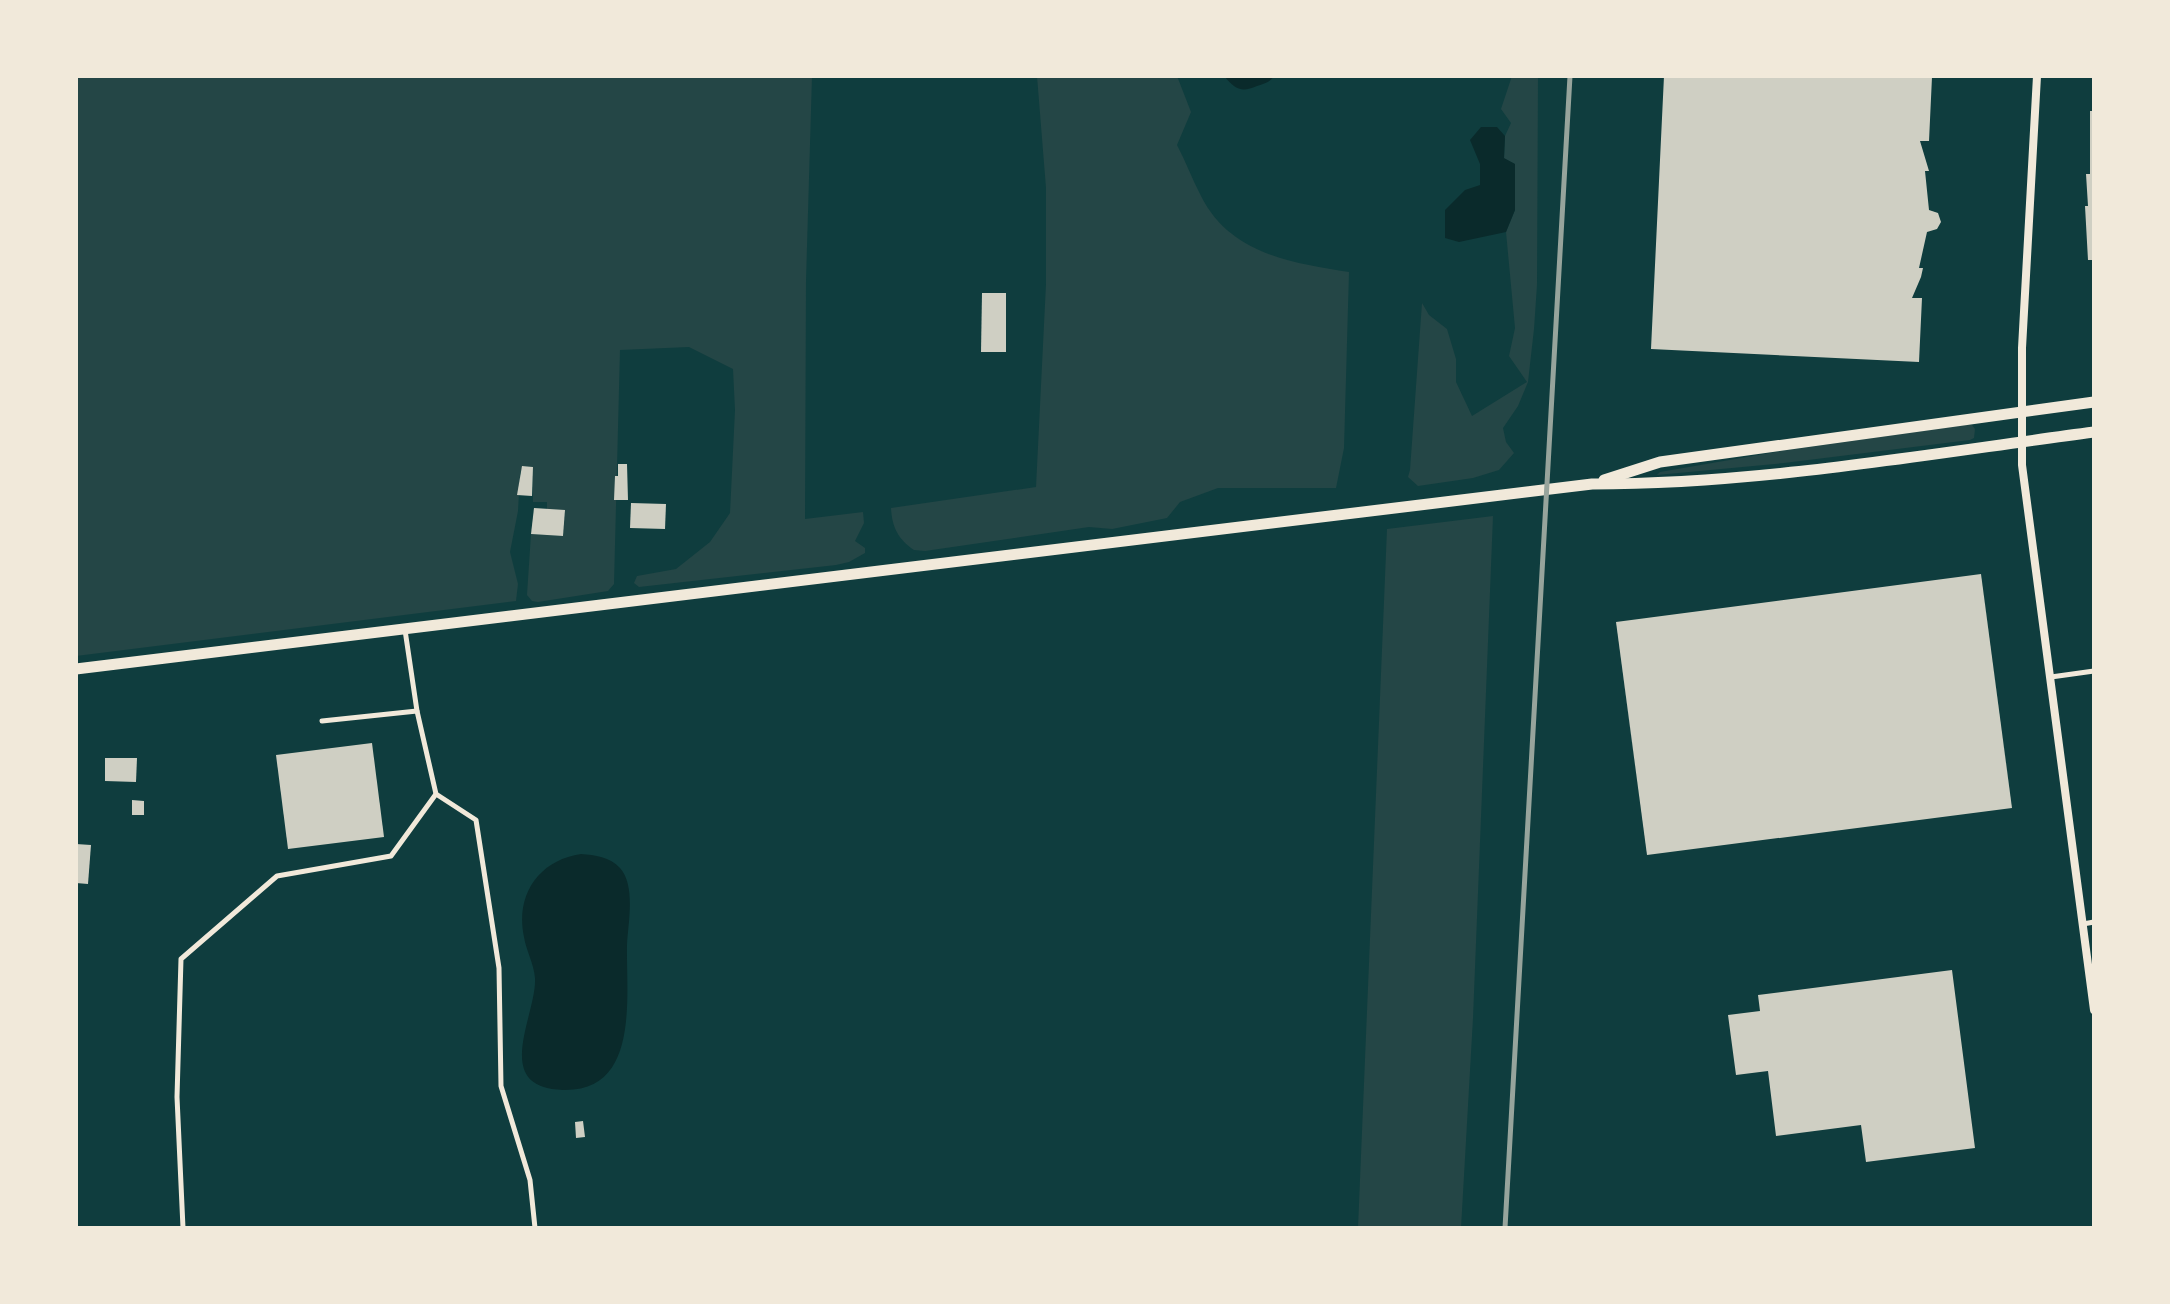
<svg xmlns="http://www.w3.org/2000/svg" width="2170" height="1304" font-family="'Work Sans',sans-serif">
  <rect width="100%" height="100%" fill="#0f3d3e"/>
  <!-- green -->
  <g fill="#244646">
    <path d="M76,76H812L806,281L805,519L863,512L864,523L855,541L865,548V553L849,562L836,565L639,587L634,583L637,576L676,569L710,542L730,513L735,410L733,369L689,347L620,350L614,584L608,591L538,602L532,601L527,595L531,534L563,536L565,511L547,509V502H533V467L523,466L520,474L518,511L510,552L518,584L516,601L76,656Z"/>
    <path d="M1037,76H1177L1191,112L1177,145C1186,162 1192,179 1201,196C1230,254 1292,263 1349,272L1344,448L1336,488H1218L1180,502L1167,518L1112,529L1089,527L925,551L914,550C898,539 892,527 891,508L1036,487L1046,284V188Z"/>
    <path d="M1512,76H1538L1537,285L1534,329L1528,382L1518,406L1503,428L1506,442L1514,453L1499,470L1473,478L1418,486L1408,477L1410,470L1422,303L1429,315L1447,329L1456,359V382L1472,416L1527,382L1509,356L1515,328L1506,232L1515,210V164L1504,159L1505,136L1511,123L1501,109Z"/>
    <path d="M1965,425H1972L1975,429L1974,438L1970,440L1784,463L1657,475L1660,472L1781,451Z"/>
    <path d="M1493,516L1473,1018L1461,1228H1358L1387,529Z"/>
  </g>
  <!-- water -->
  <g fill="#0a2a2b">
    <path d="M1224,76H1274C1269,83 1265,83 1257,86C1241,93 1235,89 1224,76Z"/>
    <path d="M1481,127H1497L1505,136L1504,158L1515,164V210L1506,232L1459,242L1445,238V210L1465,190L1480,185V164L1470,140Z"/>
    <path d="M581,854C595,855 610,857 620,868C636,886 628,923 627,945C626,997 640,1092 563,1090C490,1088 537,1015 535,978C534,964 526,950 524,937C515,895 539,860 581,854Z"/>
  </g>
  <!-- building -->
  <g fill="#cfcfc3">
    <path d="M1664,76L1932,77L1929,141H1920L1929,171H1925L1929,210L1938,213L1941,222L1937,229L1927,232L1919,268H1923L1921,277L1912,298H1922L1919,362L1651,349Z"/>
    <path d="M2090,111H2094V260H2088L2085,206H2088L2086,174H2090Z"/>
    <path d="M982,293H1006V352H981Z"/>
    <path d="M618,464H627L628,500H614L615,476H618Z"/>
    <path d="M522,466L533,467L532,496L517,495Z"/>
    <path d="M631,503L666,504L665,529L630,528Z"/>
    <path d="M534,508L565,510L563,536L531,534Z"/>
    <path d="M1981,574L2012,808L1647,855L1616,622Z"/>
    <path d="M372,743L384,837L288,849L276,755Z"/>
    <path d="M105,758H137L136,782L105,781Z"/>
    <path d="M132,800L144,801V815H132Z"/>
    <path d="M76,844L91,845L88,884L76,883Z"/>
    <path d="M1952,970L1975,1148L1866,1162L1861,1125L1776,1136L1768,1071L1736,1075L1728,1015L1760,1011L1758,995Z"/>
    <path d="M583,1121L585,1137L576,1138L575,1122Z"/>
  </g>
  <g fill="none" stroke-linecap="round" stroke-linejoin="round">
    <!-- service -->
    <g stroke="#f1e9da" stroke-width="5">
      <path d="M405,630L417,711L436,794L476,820L499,968L501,1086L530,1180L535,1228"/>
      <path d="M2051,677L2094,671"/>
      <path d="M322,721L417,711"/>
      <path d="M2083,924L2094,922"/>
      <path d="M183,1228L177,1097L181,959L277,876L391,856L436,794"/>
    </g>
    <!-- minor -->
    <path stroke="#f1e9da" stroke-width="8" d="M2037,76L2022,348V465L2094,1010"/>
    <!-- tertiary -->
    <g stroke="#f1e9da" stroke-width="11">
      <path d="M1604,480L1660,462L2094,402"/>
      <path d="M76,669L1592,484C1761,484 1927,454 2094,432"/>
    </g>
    <!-- rail -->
    <path stroke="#97a49c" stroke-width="5" d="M1505,1228L1570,76"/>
  </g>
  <!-- border -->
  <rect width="2170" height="1304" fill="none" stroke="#f1e9da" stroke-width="156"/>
</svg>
